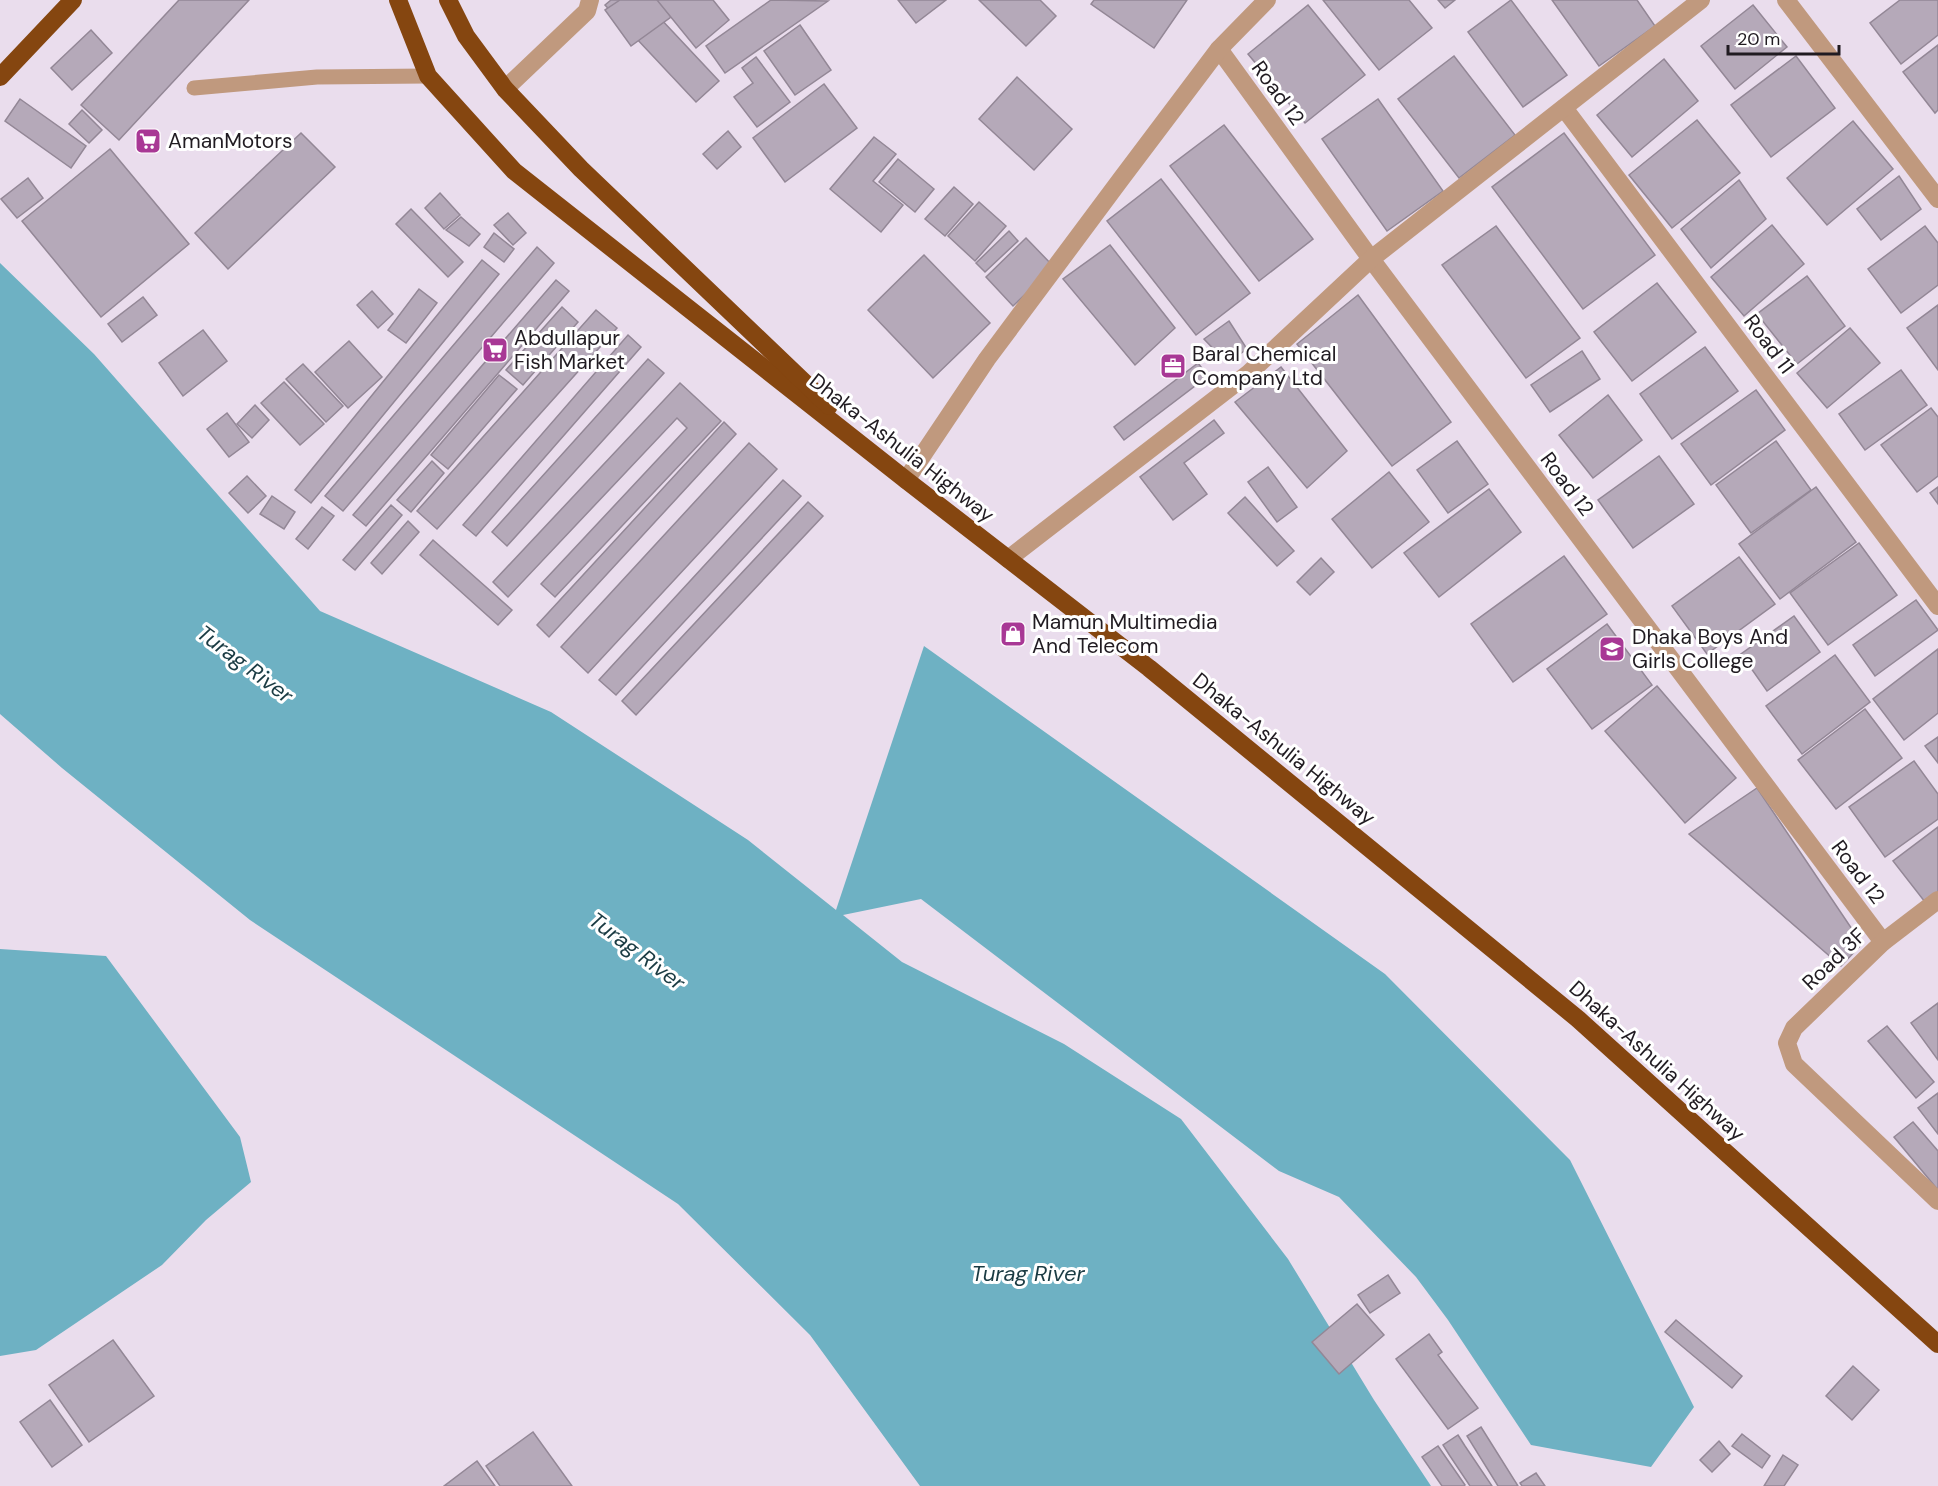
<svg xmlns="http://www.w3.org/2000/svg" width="1938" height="1486" font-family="'DM Sans',sans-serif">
  <rect width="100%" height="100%" fill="#eadded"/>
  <!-- water -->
  <g fill="#6eb1c3">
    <path d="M0,263L94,354L320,611L551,712L748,840L836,910L924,646L1385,974L1570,1160L1694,1407L1651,1467L1531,1445L1448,1320L1416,1277L1339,1197L1279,1171L921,899L843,915L902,962L1064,1044L1181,1119L1288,1259L1374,1400L1431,1486H920L810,1335L678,1204L250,920L62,768L0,714Z"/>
    <path d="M0,949L106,956L240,1137L251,1182L206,1220L162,1265L36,1350L0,1356Z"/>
  </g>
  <!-- building -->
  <g fill="#b5a9b9" stroke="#938796" stroke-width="1.5">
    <path d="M179,0H249L119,140L81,105Z"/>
    <path d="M611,0H643L719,81L696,102L605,5Z"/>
    <path d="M620,0H659L671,17L631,46L605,10Z"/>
    <path d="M657,0H713L729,20L696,48Z"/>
    <path d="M771,0L828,1L725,73L706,46Z"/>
    <path d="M898,0H946L916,23Z"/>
    <path d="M979,0H1040L1056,16L1026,46Z"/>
    <path d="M1094,0H1187L1154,48L1091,4Z"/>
    <path d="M1323,0H1409L1432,28L1379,70Z"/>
    <path d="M1438,0H1455L1445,8Z"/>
    <path d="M1511,0L1567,75L1523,107L1468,32Z"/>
    <path d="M1552,0H1637L1655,26L1599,66Z"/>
    <path d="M1900,0H1938V35L1901,64L1870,23Z"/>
    <path d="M1308,5L1365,75L1305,123L1248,54Z"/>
    <path d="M1753,5L1787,47L1735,89L1701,46Z"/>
    <path d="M800,25L831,70L795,95L764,51Z"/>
    <path d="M91,30L112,53L72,90L51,68Z"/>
    <path d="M1938,45V110L1935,113L1903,72Z"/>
    <path d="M1454,56L1515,135L1459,178L1398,99Z"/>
    <path d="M1796,56L1835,108L1771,157L1731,105Z"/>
    <path d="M756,57L790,102L757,127L734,97L753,83L742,68Z"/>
    <path d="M1664,59L1698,101L1632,157L1597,115Z"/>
    <path d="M1017,77L1072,129L1034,170L979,119Z"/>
    <path d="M824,84L857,128L785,182L753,138Z"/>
    <path d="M20,99L86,146L71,168L5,121Z"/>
    <path d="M1378,99L1443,191L1387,231L1322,139Z"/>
    <path d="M82,110L102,130L89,143L69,124Z"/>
    <path d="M1697,120L1740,173L1672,228L1629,175Z"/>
    <path d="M1853,121L1893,169L1827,225L1787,178Z"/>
    <path d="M1224,125L1313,239L1259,281L1170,166Z"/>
    <path d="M728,131L741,147L717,169L703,154Z"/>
    <path d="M301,133L335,167L228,269L195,233Z"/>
    <path d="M1564,133L1655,255L1583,309L1492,187Z"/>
    <path d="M874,137L896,154L873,181L903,205L881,232L830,189Z"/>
    <path d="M110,149L189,244L101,317L22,221Z"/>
    <path d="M898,159L934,189L915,212L879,182Z"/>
    <path d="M1899,176L1921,209L1881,240L1857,209Z"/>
    <path d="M28,178L43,198L17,218L1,199Z"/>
    <path d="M1161,179L1250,293L1196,335L1107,221Z"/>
    <path d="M1739,180L1766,219L1711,268L1681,229Z"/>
    <path d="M954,187L973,204L945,236L925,219Z"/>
    <path d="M440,193L460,215L444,229L425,208Z"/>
    <path d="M979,202L1006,226L975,261L948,236Z"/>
    <path d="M411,209L463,262L448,277L396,224Z"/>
    <path d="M508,213L526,233L513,245L494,225Z"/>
    <path d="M461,217L480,234L469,246L446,230Z"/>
    <path d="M1772,225L1804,264L1744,316L1711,277Z"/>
    <path d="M1496,226L1580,338L1526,378L1442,265Z"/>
    <path d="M1925,226L1938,243V285L1901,313L1868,269Z"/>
    <path d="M1009,231L1018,241L985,272L976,263Z"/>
    <path d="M494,233L514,249L504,262L484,247Z"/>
    <path d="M1026,238L1054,267L1013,306L986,277Z"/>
    <path d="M1110,245L1175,328L1135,365L1063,279Z"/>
    <path d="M537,247L554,263L343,511L325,496Z"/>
    <path d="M924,255L990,323L933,378L868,310Z"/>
    <path d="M482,260L499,274L311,503L295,490Z"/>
    <path d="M1807,276L1845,326L1797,364L1757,314Z"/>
    <path d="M556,280L569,291L366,526L353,515Z"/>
    <path d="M1657,283L1696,332L1632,381L1594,332Z"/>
    <path d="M419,289L437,303L406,343L388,330Z"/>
    <path d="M372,291L393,314L378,328L357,305Z"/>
    <path d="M1358,295L1451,422L1392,466L1297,344Z"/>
    <path d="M143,297L157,315L122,342L108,324Z"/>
    <path d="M1938,305V370L1907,328Z"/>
    <path d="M562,307L578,322L523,385L506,370Z"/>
    <path d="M596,310L617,328L437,529L417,511Z"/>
    <path d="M1229,321L1247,349L1227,363L1204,339Z"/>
    <path d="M1850,328L1880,363L1827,408L1797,373Z"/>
    <path d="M203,330L227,361L183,396L159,363Z"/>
    <path d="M628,335L641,347L476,536L463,525Z"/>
    <path d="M349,341L382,377L348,408L315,372Z"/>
    <path d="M1705,347L1738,391L1672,439L1640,394Z"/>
    <path d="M1582,351L1600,379L1550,412L1531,385Z"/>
    <path d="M648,359L664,373L507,546L492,532Z"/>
    <path d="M1198,363L1208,376L1124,440L1114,427Z"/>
    <path d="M303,364L343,406L326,422L286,379Z"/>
    <path d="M1281,367L1347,451L1307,488L1235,402Z"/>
    <path d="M1901,370L1927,405L1865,450L1839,414Z"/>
    <path d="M499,375L517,389L448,469L431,455Z"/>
    <path d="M284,382L324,424L300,445L261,403Z"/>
    <path d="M680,383L721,421L555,597L541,584L687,428L677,418L508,597L493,582Z"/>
    <path d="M1756,390L1785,430L1711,485L1681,444Z"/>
    <path d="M1608,395L1642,440L1593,478L1559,435Z"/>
    <path d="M255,405L269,420L252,438L237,424Z"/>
    <path d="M1931,408L1938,417V476L1917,492L1881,445Z"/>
    <path d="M227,413L249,442L229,457L207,429Z"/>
    <path d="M1214,420L1224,433L1184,463L1207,494L1173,520L1140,477Z"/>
    <path d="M724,422L736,434L549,637L537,625Z"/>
    <path d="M1457,441L1488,484L1448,513L1417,470Z"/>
    <path d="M1776,441L1811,490L1751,533L1716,485Z"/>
    <path d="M749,443L777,469L588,673L561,647Z"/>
    <path d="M1659,456L1694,504L1633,548L1598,500Z"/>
    <path d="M432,461L444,473L411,512L397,500Z"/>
    <path d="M1268,467L1297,507L1277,522L1248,482Z"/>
    <path d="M1389,472L1429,522L1372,568L1332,519Z"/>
    <path d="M247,476L266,496L248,513L229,493Z"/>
    <path d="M783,480L801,496L616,695L599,680Z"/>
    <path d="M1816,487L1856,542L1780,599L1739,544Z"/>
    <path d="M1938,487V504L1930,493Z"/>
    <path d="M1489,489L1521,532L1439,597L1404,553Z"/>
    <path d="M272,496L295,512L284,529L260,514Z"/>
    <path d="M1245,497L1294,551L1277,566L1228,513Z"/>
    <path d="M808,502L823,516L636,715L622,701Z"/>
    <path d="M391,505L402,515L355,570L343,560Z"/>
    <path d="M322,507L334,516L308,549L296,539Z"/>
    <path d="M408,521L419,532L382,574L371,563Z"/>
    <path d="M433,540L512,610L498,625L420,555Z"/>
    <path d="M1859,543L1897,595L1828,645L1790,593Z"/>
    <path d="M1564,556L1607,614L1513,682L1471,624Z"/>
    <path d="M1739,557L1775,604L1707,654L1672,606Z"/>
    <path d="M1321,558L1334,572L1310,595L1297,582Z"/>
    <path d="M1916,600L1938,630L1875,676L1853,645Z"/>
    <path d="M1794,616L1820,652L1767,691L1741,654Z"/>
    <path d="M1607,624L1652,685L1592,729L1547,669Z"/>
    <path d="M1938,649V713L1904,740L1873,699Z"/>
    <path d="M1835,655L1870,702L1802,754L1766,706Z"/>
    <path d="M1657,686L1736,778L1685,823L1605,731Z"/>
    <path d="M1865,709L1902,758L1836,809L1798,760Z"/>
    <path d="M1938,737V763L1925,746Z"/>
    <path d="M1914,761L1938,794V819L1885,857L1849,807Z"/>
    <path d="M1757,788L1862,944L1841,966L1689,834Z"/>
    <path d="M1938,827V892L1925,902L1893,861Z"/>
    <path d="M1938,1003V1060L1911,1023Z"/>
    <path d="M1887,1026L1934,1082L1916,1098L1868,1041Z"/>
    <path d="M1938,1093V1134L1918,1108Z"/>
    <path d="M1913,1122L1938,1151V1190L1894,1137Z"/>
    <path d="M1388,1275L1400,1293L1370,1313L1358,1295Z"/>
    <path d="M1357,1304L1384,1335L1339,1374L1312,1342Z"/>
    <path d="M1676,1320L1742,1376L1732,1388L1665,1332Z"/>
    <path d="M1429,1334L1442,1352L1438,1355L1478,1408L1448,1429L1396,1359Z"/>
    <path d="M113,1340L154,1396L89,1442L49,1385Z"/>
    <path d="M1853,1366L1879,1390L1852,1420L1826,1396Z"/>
    <path d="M50,1400L82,1445L52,1467L20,1422Z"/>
    <path d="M1481,1427L1491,1443L1518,1486H1498L1467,1436Z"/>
    <path d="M533,1432L572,1486H500L486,1466Z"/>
    <path d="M1742,1434L1770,1456L1762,1468L1732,1446Z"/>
    <path d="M1458,1435L1465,1446L1492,1486H1470L1450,1456L1443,1445Z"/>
    <path d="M1719,1441L1730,1454L1712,1472L1700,1460Z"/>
    <path d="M1438,1446L1465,1485L1464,1486H1442L1422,1457Z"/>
    <path d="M1783,1455L1798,1465L1784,1486H1764Z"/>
    <path d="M477,1461L495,1486H444Z"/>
    <path d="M1536,1473L1545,1486H1522L1520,1483Z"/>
  </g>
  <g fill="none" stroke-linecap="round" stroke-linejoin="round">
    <!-- lane -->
    <path stroke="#c0997e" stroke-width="15" d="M194,88L317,77L428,76"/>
    <!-- street -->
    <g stroke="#c0997e" stroke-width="18">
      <path d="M1786,0L1938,199"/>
      <path d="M1219,49L1371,259L1883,942"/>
      <path d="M505,89L587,11L590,0"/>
      <path d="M1564,108L1938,606"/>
      <path d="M906,480L987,359L1121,179L1219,49L1267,0"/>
      <path d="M1008,559L1249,373L1371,259L1701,0"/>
      <path d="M1938,900L1883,942L1794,1028L1787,1043L1794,1064L1938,1201"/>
    </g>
    <!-- highway -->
    <g stroke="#854610" stroke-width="18">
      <path d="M398,0L428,76L514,171L906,480L1149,668L1578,1019L1938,1344"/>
      <path d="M448,0L466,36L505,89L581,169L829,406"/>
      <path d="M0,77L73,0"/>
    </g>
  </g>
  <!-- icons -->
  <defs>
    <g id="supermarket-square" transform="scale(1.35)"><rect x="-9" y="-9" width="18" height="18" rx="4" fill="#a83895" stroke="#fff"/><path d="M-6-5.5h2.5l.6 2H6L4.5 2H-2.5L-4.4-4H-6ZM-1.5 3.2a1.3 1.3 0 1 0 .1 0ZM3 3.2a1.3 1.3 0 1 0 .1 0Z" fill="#fff"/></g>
    <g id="office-square" transform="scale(1.35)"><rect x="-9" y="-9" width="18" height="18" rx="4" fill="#a83895" stroke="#fff"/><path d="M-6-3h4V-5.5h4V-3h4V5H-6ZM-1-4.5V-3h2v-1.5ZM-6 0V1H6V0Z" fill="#fff"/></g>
    <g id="shop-square" transform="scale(1.35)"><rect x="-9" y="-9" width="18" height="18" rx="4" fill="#a83895" stroke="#fff"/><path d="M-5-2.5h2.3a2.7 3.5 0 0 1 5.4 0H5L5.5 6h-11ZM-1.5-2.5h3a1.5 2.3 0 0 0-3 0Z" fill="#fff"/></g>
    <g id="university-square" transform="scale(1.35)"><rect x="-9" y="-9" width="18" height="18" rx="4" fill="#a83895" stroke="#fff"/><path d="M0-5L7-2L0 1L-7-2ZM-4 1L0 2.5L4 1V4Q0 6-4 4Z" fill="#fff"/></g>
  </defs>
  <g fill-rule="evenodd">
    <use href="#supermarket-square" x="148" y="141"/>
    <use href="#supermarket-square" x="495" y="350"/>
    <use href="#office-square" x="1173" y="366"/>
    <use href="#shop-square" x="1013" y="634"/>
    <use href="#university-square" x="1612" y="649"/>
  </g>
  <g text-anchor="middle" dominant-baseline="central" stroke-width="6" stroke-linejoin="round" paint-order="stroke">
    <!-- street labels -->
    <g font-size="21" fill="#201b21" stroke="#fff">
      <text transform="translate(1278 93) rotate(54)">Road 12</text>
      <text transform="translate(1769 344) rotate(53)">Road 11</text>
      <text transform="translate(902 448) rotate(38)">Dhaka-Ashulia Highway</text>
      <text transform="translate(1567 484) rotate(53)">Road 12</text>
      <text transform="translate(1284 749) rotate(39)">Dhaka-Ashulia Highway</text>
      <text transform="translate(1858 872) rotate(53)">Road 12</text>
      <text transform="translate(1834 959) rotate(-44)">Road 3F</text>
      <text transform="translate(1657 1061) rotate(42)">Dhaka-Ashulia Highway</text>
    </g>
    <!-- poi labels -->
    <g font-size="21" fill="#201b21" stroke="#fff" text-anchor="start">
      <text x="168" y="141">AmanMotors</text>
      <text x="514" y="338">Abdullapur<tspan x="514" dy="24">Fish Market</tspan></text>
      <text x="1192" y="354">Baral Chemical<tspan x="1192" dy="24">Company Ltd</tspan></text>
      <text x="1032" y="622">Mamun Multimedia<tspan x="1032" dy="24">And Telecom</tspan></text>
      <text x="1632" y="637">Dhaka Boys And<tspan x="1632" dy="24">Girls College</tspan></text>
    </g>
    <!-- water labels -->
    <g font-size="22" font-style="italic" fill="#1a3b43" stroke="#fff">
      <text transform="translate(245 664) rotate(37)">Turag River</text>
      <text transform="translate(637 951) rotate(37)">Turag River</text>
      <text x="1028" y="1273">Turag River</text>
    </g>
  </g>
  <!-- scale -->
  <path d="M1728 45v9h111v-9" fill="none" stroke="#201b21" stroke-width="3"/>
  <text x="1737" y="45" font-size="18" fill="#201b21" stroke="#ffffff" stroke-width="4.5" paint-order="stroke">20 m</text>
</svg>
